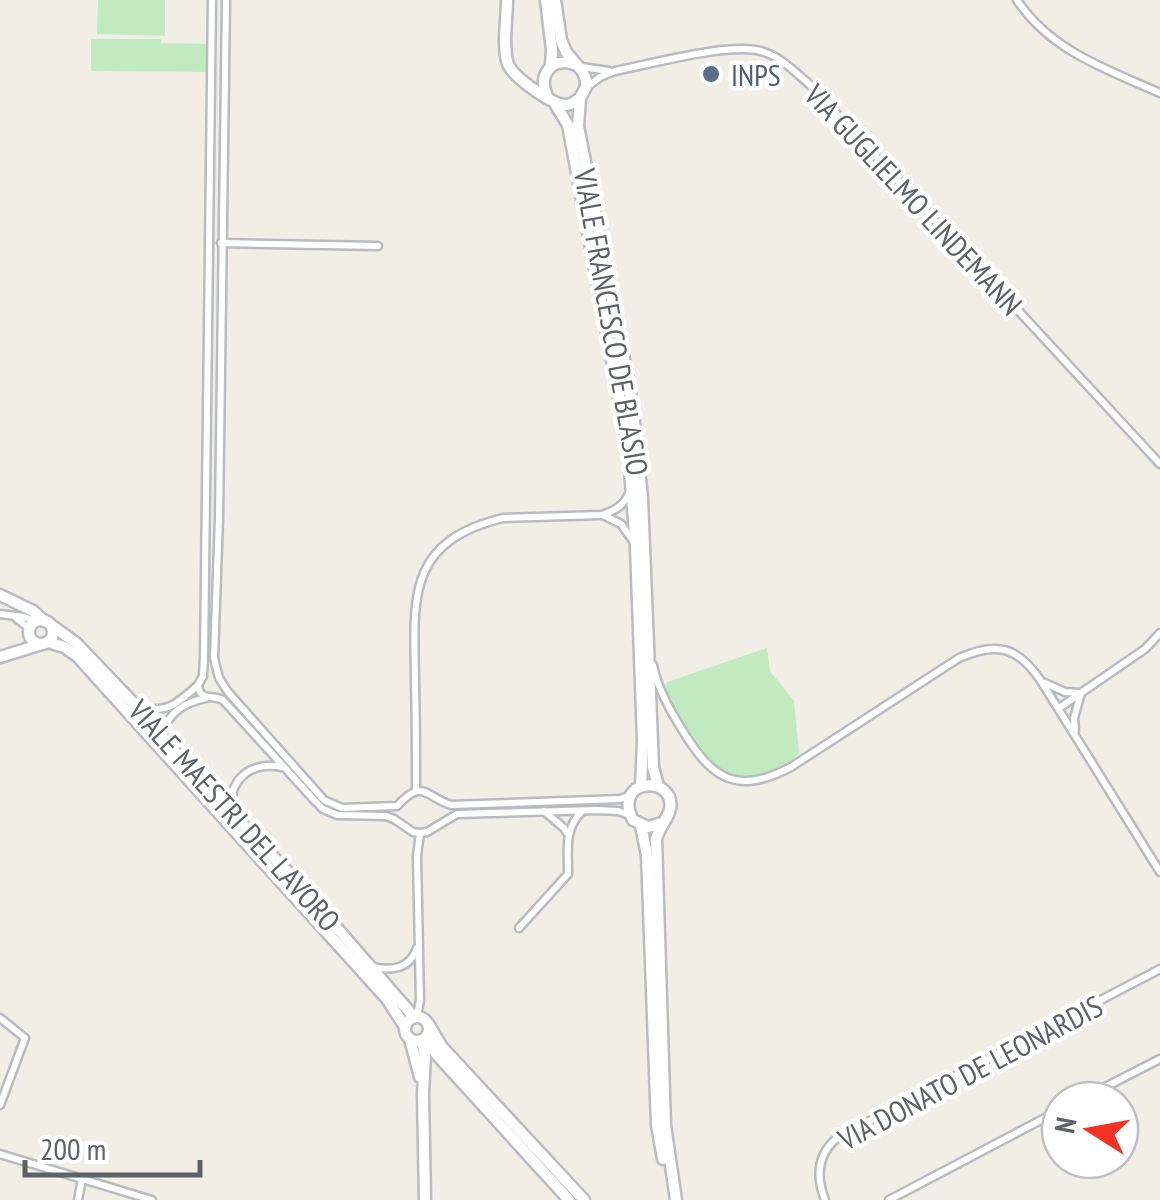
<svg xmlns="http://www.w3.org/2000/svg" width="1160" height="1200" font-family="'PT Sans Narrow',sans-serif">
  <rect width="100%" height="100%" fill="#f1eee6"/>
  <!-- green -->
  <g fill="#c2eac1">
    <path d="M98,0H165V36L97,34Z"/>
    <path d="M91,39H161V43L208,44L207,72L91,71Z"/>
    <path d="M767,648L770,671L794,701L799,753C788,768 778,772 760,776C722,784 700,752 682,723C675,711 661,696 667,682Z"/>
  </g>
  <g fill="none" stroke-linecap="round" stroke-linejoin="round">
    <!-- street casing -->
    <g stroke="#b8bcc0" stroke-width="11">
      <g id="street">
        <path d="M212,0L204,657L203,676L198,685C200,702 212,694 223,700L315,801L323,809L337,815L386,816L394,819L413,832L420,833L427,832L457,814L597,810L618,811L630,815"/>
        <path d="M226,0L219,518L214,658L219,678L228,692L324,800L342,808L397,806C423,778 424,796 451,805L620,799L629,796"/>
        <path d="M1017,0C1051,51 1106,69 1160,93"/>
        <path d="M582,67L609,71"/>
        <path d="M587,87L600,77L615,71C651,64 733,41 764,52C782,58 795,72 809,84L1160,464"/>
        <path d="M221,243L378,246"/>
        <path d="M603,515L621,524L634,542"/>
        <path d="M0,614L24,617L37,622"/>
        <path d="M16,618L30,629"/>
        <path d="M653,665C657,686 667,705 678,723C709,775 732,798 791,767L959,658C997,641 1018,647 1041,681L1160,872"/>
        <path d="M1045,683L1065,692L1081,693L1074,718L1075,731"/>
        <path d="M138,707C166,714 177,704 197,686"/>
        <path d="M1059,708L1145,649L1160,633"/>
        <path d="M161,734C170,712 183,703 206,698"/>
        <path d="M416,791C416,754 416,718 415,682C414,600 405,542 503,518L602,515C616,510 625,505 630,491"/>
        <path d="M544,811L564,828L567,833"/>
        <path d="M233,812C226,779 252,761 282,767"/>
        <path d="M519,928L568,874C568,850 564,829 582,811"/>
        <path d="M372,967C392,971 410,969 417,948"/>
        <path d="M417,1017L420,1000L417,856L420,833"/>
        <path d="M0,1018L25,1038L0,1105"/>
        <path d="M1080,1100L1160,1059"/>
        <path d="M0,1154L152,1200"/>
        <path d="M78,1200L82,1179"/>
        <path d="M825,1200C816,1177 817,1155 837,1138L1160,969"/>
        <path d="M889,1200L1060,1110"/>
      </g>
    </g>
    <!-- secondary casing -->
    <g stroke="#b9bdc2" stroke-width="15">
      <g id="secondary">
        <path d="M507,0C507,17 502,49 508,64C513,77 552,105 566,105C573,104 575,102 580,98"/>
        <path d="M546,0L552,50L551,66"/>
        <path d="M555,0L561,40L566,52L583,72L586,80V87L580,98L578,126L629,385L635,430L642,498L653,767L658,786"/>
        <path d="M547,96C537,75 552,57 574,64"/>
        <path d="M554,102L568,125L628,445L636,546L643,741L641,786"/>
        <path d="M0,595L33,611L44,621"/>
        <circle cx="41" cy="632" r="12"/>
        <path d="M47,622L76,643L137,707L180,758L297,882L414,1017"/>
        <path d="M48,642L64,647L77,656L387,999L405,1027"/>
        <path d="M0,657L42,644"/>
        <path d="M662,823L648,827L633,820C611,778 676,774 670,809C668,819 659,827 656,839L665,1125L676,1200"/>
        <path d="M641,826L647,855L657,1125L663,1159"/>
        <circle cx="417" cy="1029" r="12"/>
        <path d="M429,1025L442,1047L584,1200"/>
        <path d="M425,1038L437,1055L569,1200"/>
        <path d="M410,1039L420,1077"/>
        <path d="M422,1040L425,1056L423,1093L425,1200"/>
      </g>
    </g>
    <!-- street -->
    <use href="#street" stroke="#fff" stroke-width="6"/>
    <!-- secondary -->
    <use href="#secondary" stroke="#fff" stroke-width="10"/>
  </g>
  <!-- markers -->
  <circle fill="#5c6f8a" stroke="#fff" stroke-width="4" cx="711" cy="74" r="10"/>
  <g text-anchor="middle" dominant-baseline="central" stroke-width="9" stroke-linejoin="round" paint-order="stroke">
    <!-- service labels -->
    <g font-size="30" fill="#4e5e75" stroke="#fff" text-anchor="start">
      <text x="731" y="74">INPS</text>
    </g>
    <!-- street labels -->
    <g font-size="30" fill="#5d6267" stroke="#fff">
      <text transform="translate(914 199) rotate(47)">VIA GUGLIELMO LINDEMANN</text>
      <text transform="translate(612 322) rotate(80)">VIALE FRANCESCO DE BLASIO</text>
      <text transform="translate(235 815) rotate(48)">VIALE MAESTRI DEL LAVORO</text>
      <text transform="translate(970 1072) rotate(-28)">VIA DONATO DE LEONARDIS</text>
    </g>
  </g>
  <!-- north arrow -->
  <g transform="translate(1090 1130) rotate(281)"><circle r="48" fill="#ffffff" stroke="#bec0c2" stroke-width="2.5"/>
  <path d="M0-8L18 38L0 25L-18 38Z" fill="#f63227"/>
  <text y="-15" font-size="28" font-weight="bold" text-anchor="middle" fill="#5d6267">N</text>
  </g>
  <!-- scale -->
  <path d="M25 1160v15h175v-15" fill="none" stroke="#5d6267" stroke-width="5"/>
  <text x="40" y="1160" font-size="30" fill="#5d6267" stroke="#ffffff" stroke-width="8" paint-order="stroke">200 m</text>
</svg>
